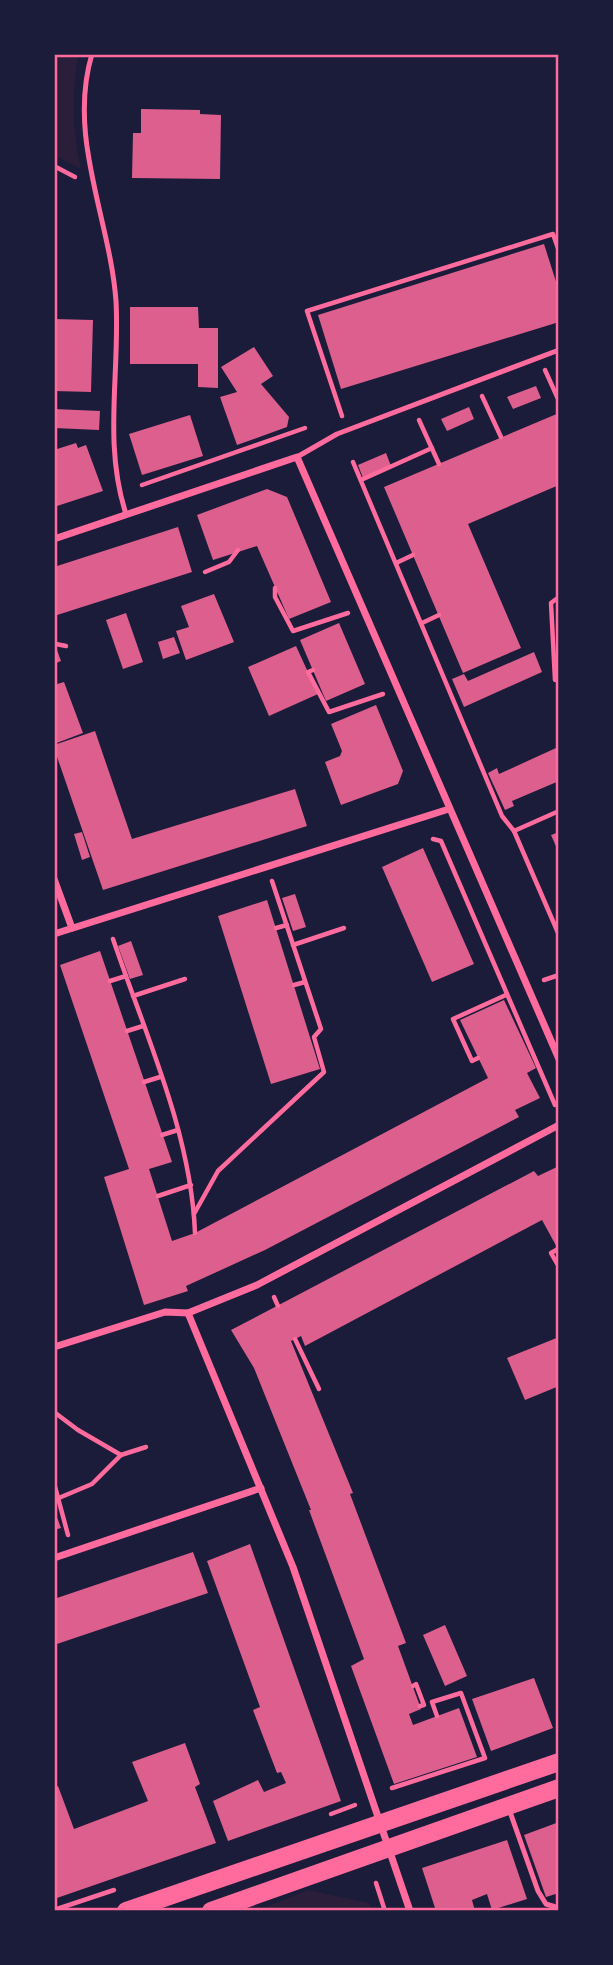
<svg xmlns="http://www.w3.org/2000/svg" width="613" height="1965" font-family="Lato,sans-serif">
  <rect width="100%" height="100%" fill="#1b1b3a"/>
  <!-- green -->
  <g fill="#2a1e3b">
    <path d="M54,54H78C72,95 72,129 81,169L54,155Z"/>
    <path d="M308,1890L369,1903L372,1911H256Z"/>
  </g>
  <!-- building -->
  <g fill="#dd5f8e">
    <path d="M141,109L200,110V114L221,115L220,179L132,178L133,133H141Z"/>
    <path d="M544,244L559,291V322L341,389L318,315Z"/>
    <path d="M130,307H198L199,328H218V388L198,387V364H130Z"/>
    <path d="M54,319L93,320L91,392L54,391Z"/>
    <path d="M254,347L273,376L261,384L289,417L287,427L237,445L220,397L237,392L221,367Z"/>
    <path d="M536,386L541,398L513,409L507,397Z"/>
    <path d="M469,407L474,419L447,431L441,419Z"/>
    <path d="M54,409L100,411L99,430L54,428Z"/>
    <path d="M559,413V485L468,524L521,648L463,673L384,487Z"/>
    <path d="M190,415L203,456L142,475L129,434Z"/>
    <path d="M76,443L78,448L86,445L103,491L54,507V450Z"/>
    <path d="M386,453L391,466L363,478L358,465Z"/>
    <path d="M267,489L287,497L331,602L289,619L257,546L213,560L197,515Z"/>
    <path d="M178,527L192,572L54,616V567Z"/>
    <path d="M214,594L234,642L186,660L176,631L189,627L181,606Z"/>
    <path d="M126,613L143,662L123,669L106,620Z"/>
    <path d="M339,623L365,684L326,701L300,640Z"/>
    <path d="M174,637L180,653L163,659L158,642Z"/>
    <path d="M54,642L61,661L54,664Z"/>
    <path d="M296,646L318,694L269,716L248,667Z"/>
    <path d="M534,652L542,672L464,707L452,679L464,674L468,681Z"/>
    <path d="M64,682L83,733L54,744V685Z"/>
    <path d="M376,705L403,771L398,784L341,805L325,762L340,756L342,751L331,724Z"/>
    <path d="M95,731L132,839L295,789L307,826L103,890L54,748V745Z"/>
    <path d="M556,748L559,755V781L512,801L514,806L505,810L488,773L497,768L499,774Z"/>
    <path d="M82,832L90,857L82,860L74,834Z"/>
    <path d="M559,832V853L551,835Z"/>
    <path d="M423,848L474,964L432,982L382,867Z"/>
    <path d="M295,894L306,927L293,931L282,898Z"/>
    <path d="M267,900L320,1069L271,1084L218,916Z"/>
    <path d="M131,941L143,975L130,979L118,946Z"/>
    <path d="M100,951L172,1162L149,1169L172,1241L195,1233L488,1078L460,1020L504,1000L536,1068L527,1073L540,1098L515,1110L519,1117L265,1250L186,1286L188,1291L144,1305L104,1177L129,1169L60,965Z"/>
    <path d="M559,1166V1251L542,1220L305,1346L301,1336L291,1341L353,1493L350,1494L406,1643L398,1646L421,1709L409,1714L413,1725L459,1708L477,1757L394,1784L351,1666L364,1659L309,1510H311L254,1368L231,1330L534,1171L538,1176Z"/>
    <path d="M559,1337V1386L525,1400L507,1358Z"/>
    <path d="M54,1509L61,1528L54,1530Z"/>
    <path d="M250,1544L341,1801L228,1841L213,1801L258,1780L264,1792L286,1783L281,1772L277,1773L253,1710L260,1707L207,1561Z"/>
    <path d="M193,1552L208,1593L54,1645V1599Z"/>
    <path d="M445,1625L467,1676L445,1686L423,1635Z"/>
    <path d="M534,1678L553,1728L491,1751L472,1699Z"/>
    <path d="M185,1743L200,1784L195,1787L216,1843L54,1899V1788L58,1786L74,1829L148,1801L132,1762Z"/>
    <path d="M559,1822V1893L546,1897L524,1835Z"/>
    <path d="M507,1840L527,1899L492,1910L487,1894L472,1900L475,1911H436L422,1868Z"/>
  </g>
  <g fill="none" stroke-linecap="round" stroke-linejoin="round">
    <!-- path -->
    <g stroke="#ff6b9d" stroke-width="4.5">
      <path d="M54,166L75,177"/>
      <path d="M545,370L559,401"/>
      <path d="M482,396L501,437"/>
      <path d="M342,416L307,311L553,234L559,251"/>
      <path d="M419,420L439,464"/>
      <path d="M353,462L502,816L514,831L559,935"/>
      <path d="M361,480L432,448"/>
      <path d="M142,485L305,428"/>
      <path d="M396,563L413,555"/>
      <path d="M205,572L229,562L238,550"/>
      <path d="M275,588V597L293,631L348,613"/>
      <path d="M422,623L439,615"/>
      <path d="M56,644L66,646"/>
      <path d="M313,670L308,672L329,712L383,694"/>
      <path d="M555,680L551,603L559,597"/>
      <path d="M514,831L559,811"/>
      <path d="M433,839L441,841L555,1105"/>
      <path d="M276,928L287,925"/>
      <path d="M113,939C145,1034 191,1132 195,1233"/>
      <path d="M293,945L344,928"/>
      <path d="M544,980L559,975"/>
      <path d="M110,981L126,976"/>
      <path d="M294,985L305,982"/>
      <path d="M133,996L185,979"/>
      <path d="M127,1031L143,1026"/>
      <path d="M478,1058L472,1061L453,1019L506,995"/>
      <path d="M144,1082L160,1077"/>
      <path d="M162,1135L178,1130"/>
      <path d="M158,1196L191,1185"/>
      <path d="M194,1214L218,1171L324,1072L314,1037L321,1029L272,881"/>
      <path d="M558,1249L551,1253L559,1267"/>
      <path d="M274,1297L278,1306"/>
      <path d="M295,1339L319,1389"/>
      <path d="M54,1412L78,1430L121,1455"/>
      <path d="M54,1483L68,1535"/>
      <path d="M54,1500L92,1484L121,1455L146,1447"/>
      <path d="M413,1686L416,1684L424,1705L420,1706"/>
      <path d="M392,1788L485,1758L461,1693L432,1702L437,1716"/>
      <path d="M331,1814L355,1805"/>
      <path d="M376,1883L385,1911"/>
      <path d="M54,1910L114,1890"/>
    </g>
    <!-- service -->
    <g stroke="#ff6b9d" stroke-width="5">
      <path d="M92,54C67,137 110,219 116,301C120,373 103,444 126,514"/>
      <path d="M297,457L337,434L559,350"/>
      <path d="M509,1809L538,1891L546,1904L559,1908"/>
    </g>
    <!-- minor -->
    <g stroke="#ff6b9d" stroke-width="7">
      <path d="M54,539L297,457L559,1059"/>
      <path d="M54,879L72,928"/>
      <path d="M54,934L449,809"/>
      <path d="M188,1313L293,1567L410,1911"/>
      <path d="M54,1347L165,1312L188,1313L257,1285L559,1125"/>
      <path d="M54,1558L261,1488"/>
    </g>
    <!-- primary -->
    <g stroke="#ff6b9d" stroke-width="18">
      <path d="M126,1911L559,1762"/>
      <path d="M211,1911L559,1788"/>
    </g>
  </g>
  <!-- border -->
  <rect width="613" height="1965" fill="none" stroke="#1b1b3a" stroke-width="112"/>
  <rect x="56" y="56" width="501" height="1853" fill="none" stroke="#ff6b9d" stroke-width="2.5"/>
</svg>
